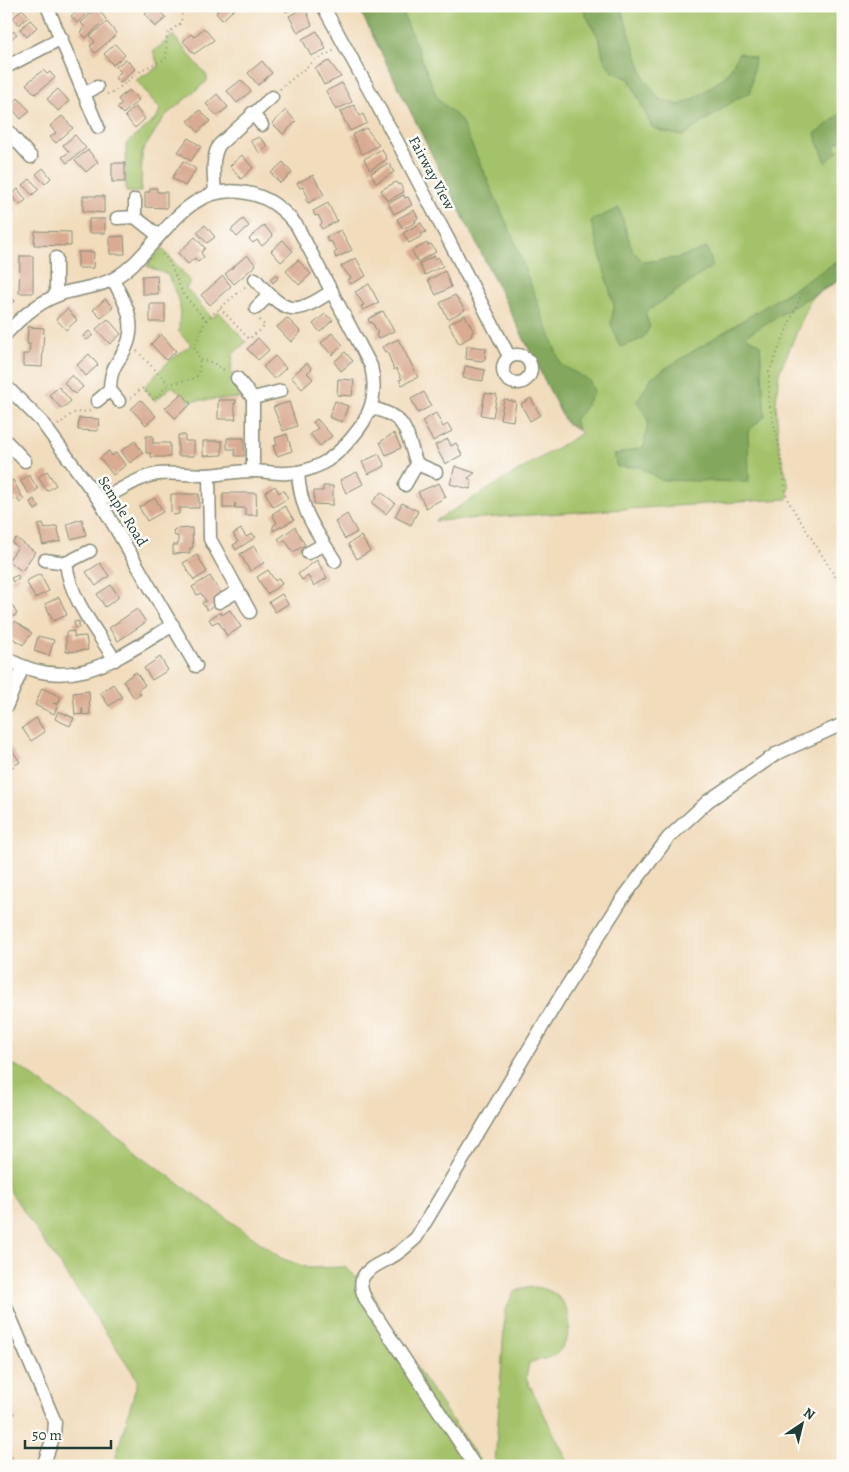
<svg xmlns="http://www.w3.org/2000/svg" width="849" height="1472" font-family="Alegreya,serif">
  <rect width="100%" height="100%" fill="#fdfcf7"/>
  <filter id="ink" filterUnits="userSpaceOnUse"><feTurbulence type="fractalNoise" baseFrequency=".02" numOctaves="2"/><feDisplacementMap in="SourceGraphic" scale="10" xChannelSelector="R" yChannelSelector="G"/><feConvolveMatrix kernelMatrix="1 2 1 2 8 2 1 2 1" color-interpolation-filters="sRGB"/></filter>
  <filter id="wash" filterUnits="userSpaceOnUse"><feTurbulence type="fractalNoise" baseFrequency=".0096" numOctaves="4" result="noise"/><feDisplacementMap in="SourceGraphic" scale="20" xChannelSelector="R" yChannelSelector="G"/><feGaussianBlur stdDeviation="1.12" result="paint"/><feColorMatrix in="noise" values="0 0 0 0 0 0 0 0 0 0 0 0 0 0 0 0 0 1.4 0 .05"/><feComposite in="paint" operator="in"/></filter>
  <g filter="url(#wash)">
    <rect width="100%" height="100%" fill="#f1dcbc"/>
    <!-- green -->
    <g fill="#a4c269" stroke="#62804e">
      <path d="M358,6H843V278L812,297L779,373L776,402L779,447L789,487L787,499L435,521L582,433L566,423Z"/>
      <path d="M173,35L207,76V81L165,116L142,152L141,192H126V144L157,118L160,109L136,80L159,67L153,52Z"/>
      <path d="M162,248L191,282L186,288L212,318L219,312L246,342L233,354L231,371L240,398L188,401L172,386L155,401L144,387L169,361L191,345L179,332L180,304L168,275L147,266Z"/>
      <path d="M6,1062L21,1068L281,1258L308,1268L345,1267L371,1290L387,1324L483,1466H113L138,1380L6,1185Z"/>
      <path d="M534,1287C542,1288 550,1290 556,1295C574,1310 574,1340 555,1355C548,1360 537,1359 529,1363L526,1378L570,1466H495L505,1312L513,1293L523,1288Z"/>
    </g>
    <!-- forest -->
    <g fill="#83a85d" stroke="#517248">
      <path d="M358,6H396L404,16L438,99L460,119L512,235L561,365L589,380L594,391L582,412L574,420L578,430L566,423Z"/>
      <path d="M581,6H620L645,80L659,99L680,105L697,97L727,75L739,53L755,58L750,93L738,98L683,136L664,132L652,127L629,79L613,72L604,60L599,39Z"/>
      <path d="M843,112V139L835,145L838,151L826,163L815,134Z"/>
      <path d="M619,208L632,250L643,262L678,258L707,248L713,266L645,313L650,327L642,339L620,347L611,324L614,306L591,221Z"/>
      <path d="M843,258V277L745,336L760,344L765,416L748,431L749,482L661,480L640,467H617L614,455L644,447L648,421L637,401L652,377Z"/>
    </g>
    <g id="blocks">
      <!-- building -->
      <g fill="#d8ab92">
        <path d="M6,6H18L12,13Z"/>
        <path d="M71,6H96L77,23L71,16L76,12Z"/>
        <path d="M155,6L166,18L155,27L145,14Z"/>
        <path d="M214,6H238L222,20L216,13L218,11Z"/>
        <path d="M283,6H296L286,12Z"/>
        <path d="M305,7L312,25L298,33L289,16Z"/>
        <path d="M97,8L106,19L86,38L80,32L85,27L81,23Z"/>
        <path d="M22,9L29,16L19,25L13,18Z"/>
        <path d="M30,20L37,27L27,37L20,29Z"/>
        <path d="M107,22L117,34L95,53L90,46L95,42L90,36Z"/>
        <path d="M204,28L214,40L194,54L183,41L191,34L194,37Z"/>
        <path d="M13,31L17,34L8,42L6,37Z"/>
        <path d="M317,31L326,49L311,56L302,39Z"/>
        <path d="M115,44L125,55L113,65L104,54Z"/>
        <path d="M126,59L135,69L120,83L115,78L121,72L116,67Z"/>
        <path d="M262,61L272,73L258,85L248,73Z"/>
        <path d="M329,61L341,77L324,85L315,68Z"/>
        <path d="M43,70L47,74L50,72L55,78L35,94L26,84Z"/>
        <path d="M241,80L251,91L237,103L227,91Z"/>
        <path d="M342,83L352,102L336,110L326,91Z"/>
        <path d="M58,89L69,101L58,111L47,99Z"/>
        <path d="M129,90L139,100L123,114L117,108L122,104L118,99Z"/>
        <path d="M217,94L228,107L217,116L206,104Z"/>
        <path d="M18,98L30,111L21,119L10,106Z"/>
        <path d="M354,105L360,116L363,114L367,123L350,131L340,112Z"/>
        <path d="M135,107L145,119L135,128L125,116Z"/>
        <path d="M200,110L210,121L198,132L188,121Z"/>
        <path d="M286,110L296,122L283,134L272,123Z"/>
        <path d="M62,116L73,128L56,143L50,137L56,133L50,126Z"/>
        <path d="M366,128L379,145L362,154L352,135Z"/>
        <path d="M75,135L86,148L67,163L62,157L69,152L63,145Z"/>
        <path d="M259,137L268,146L260,153L250,141Z"/>
        <path d="M188,138L201,146L191,161L178,152Z"/>
        <path d="M382,149L387,159L370,170L364,159Z"/>
        <path d="M88,150L98,162L86,172L75,160Z"/>
        <path d="M242,155L253,168L241,179L230,166Z"/>
        <path d="M183,161L196,169L185,186L172,178Z"/>
        <path d="M283,162L292,173L280,183L271,173Z"/>
        <rect x="112" y="163" width="13" height="19"/>
        <path d="M389,163L394,172L376,183L371,173Z"/>
        <path d="M43,168L51,178L45,184L36,174Z"/>
        <path d="M313,175L324,195L308,203L305,199L308,197L303,187L300,188L297,183Z"/>
        <path d="M30,179L39,189L32,195L23,185Z"/>
        <path d="M396,182L398,185L400,184L404,192L387,201L381,190Z"/>
        <path d="M150,188H157V192H167V208L145,207V192H150Z"/>
        <path d="M18,189L26,200L20,205L11,195Z"/>
        <path d="M404,195L405,198L408,197L412,205L394,214L388,203Z"/>
        <path d="M83,196H104V213L83,211Z"/>
        <path d="M6,202L13,211L6,217Z"/>
        <path d="M328,203L337,221L322,229L320,225L322,223L318,215L315,216L313,211Z"/>
        <path d="M414,210L418,218L415,220L416,222L403,229L397,219Z"/>
        <rect x="89" y="219" width="16" height="14"/>
        <path d="M243,219L249,226L237,237L231,230Z"/>
        <path d="M421,223L426,232L421,234L422,236L409,243L403,233Z"/>
        <path d="M205,225L215,237L207,243L197,232Z"/>
        <path d="M264,225L273,236L262,246L257,240L253,243L249,239Z"/>
        <path d="M341,230L352,250L336,258L334,253L337,251L331,241L328,242L326,237Z"/>
        <path d="M35,231L71,232V246L34,245Z"/>
        <path d="M124,236L125,254H110V237Z"/>
        <path d="M195,237L205,248L201,253L204,257L198,262L195,258L188,264L178,253Z"/>
        <path d="M283,240L293,251L281,262L271,251Z"/>
        <path d="M427,243L428,245L431,244L436,252L418,262L412,251Z"/>
        <path d="M78,252H94L93,268H78Z"/>
        <path d="M247,255L256,265L234,284L225,274Z"/>
        <path d="M20,256H33V293H19Z"/>
        <path d="M434,256L435,259L438,257L443,266L425,275L419,264Z"/>
        <path d="M356,258L366,276L351,284L348,280L351,278L341,266Z"/>
        <path d="M298,260L311,274L299,285L286,271Z"/>
        <path d="M445,271L451,287L436,295L428,280Z"/>
        <path d="M276,274L279,277L273,283L270,279Z"/>
        <path d="M157,275L158,294H142V276Z"/>
        <path d="M223,276L231,286L210,305L201,295Z"/>
        <path d="M369,284L379,303L363,310L361,306L364,305L355,292Z"/>
        <path d="M6,292L15,301L6,309Z"/>
        <path d="M455,295L465,310L448,319L440,303Z"/>
        <path d="M105,299L113,307L101,318L93,310Z"/>
        <rect x="150" y="304" width="15" height="18"/>
        <path d="M67,309L77,320L66,330L56,319Z"/>
        <path d="M383,311L394,331L378,339L376,334L378,333L372,322L370,323L368,319Z"/>
        <path d="M325,314L333,320L320,332L313,324Z"/>
        <path d="M465,315L474,332L471,333L472,336L459,344L449,324Z"/>
        <path d="M287,318L301,332L291,342L277,327Z"/>
        <path d="M108,319L121,334L110,344L96,329Z"/>
        <path d="M28,327L44,328L42,367L23,366V354H29L30,344H27Z"/>
        <path d="M89,331L93,335L87,340L83,336Z"/>
        <path d="M332,333L343,345L332,355L321,343Z"/>
        <path d="M161,334L176,351L166,360L151,344Z"/>
        <path d="M258,338L269,350L258,360L247,349Z"/>
        <path d="M398,339L418,377L402,385L399,380L402,379L396,368L394,370L387,351L385,352L382,347Z"/>
        <path d="M467,346L486,348L485,359L482,361L466,359Z"/>
        <path d="M345,352L353,361L341,371L334,362Z"/>
        <path d="M89,354L98,365L86,376L77,365Z"/>
        <path d="M275,356L286,368L274,379L263,367Z"/>
        <path d="M307,363L312,369L307,373L313,379L302,389L291,377Z"/>
        <path d="M465,366L485,370L483,381L463,378Z"/>
        <path d="M72,375L83,387L75,394L64,383Z"/>
        <path d="M338,379L354,380L352,396L337,395Z"/>
        <path d="M59,387L71,401L62,409L49,395Z"/>
        <path d="M424,392L431,406L418,413L411,399Z"/>
        <path d="M182,393L191,404L175,418L165,408Z"/>
        <path d="M485,393L497,395L493,417L481,415Z"/>
        <path d="M531,398L540,415L530,421L521,404Z"/>
        <path d="M504,399L516,402L513,421L500,419Z"/>
        <path d="M141,400L156,416L146,425L131,409Z"/>
        <path d="M218,400H236V403H234L236,419H218Z"/>
        <path d="M335,401L348,406L342,422L329,417Z"/>
        <path d="M289,402L297,426L283,431L273,407Z"/>
        <path d="M436,413L443,427L448,424L452,431L433,441L422,421Z"/>
        <path d="M79,418L99,419L98,431L78,430Z"/>
        <path d="M317,419L332,436L320,446L310,434L318,428L313,422Z"/>
        <path d="M394,433L401,448L386,455L380,442Z"/>
        <path d="M287,434L292,451L277,456L273,446L277,445L275,438Z"/>
        <path d="M178,435H185V441H194V456H178Z"/>
        <path d="M146,436H153V443H170V457H151V453H146Z"/>
        <path d="M227,438H244V456H235V449H227Z"/>
        <path d="M448,439L451,446L456,443L462,455L445,464L435,445Z"/>
        <path d="M135,441L143,453L130,463L121,451Z"/>
        <path d="M203,441H222V455L203,456Z"/>
        <path d="M109,451L112,456L116,453L126,465L113,475L100,458Z"/>
        <path d="M379,454L385,466L368,474L362,462Z"/>
        <path d="M455,466L475,473L468,478L472,481L470,489L450,484Z"/>
        <path d="M47,471L56,485L47,491L38,477Z"/>
        <path d="M357,472L363,484L346,493L340,480Z"/>
        <path d="M29,475L38,489L30,495L20,481Z"/>
        <path d="M13,480L24,500L20,503L16,498L13,500L6,490V485Z"/>
        <path d="M439,483L446,497L426,508L418,492Z"/>
        <path d="M275,486L279,493L283,490L288,498L273,507L265,492Z"/>
        <path d="M323,486H333V505L314,504V491H323Z"/>
        <path d="M381,492L395,503L386,514L372,503Z"/>
        <path d="M223,493H256L257,515H245V508H235V503L234,508H223Z"/>
        <path d="M171,494H199V508H179V514L174,515L171,512Z"/>
        <path d="M155,498L163,512L147,521L139,507Z"/>
        <path d="M34,499L40,507L35,510L30,502Z"/>
        <path d="M402,503L418,511L411,525L395,517Z"/>
        <path d="M285,506L294,520L273,531V526L277,523L272,514Z"/>
        <path d="M347,514L357,532L345,539L335,522Z"/>
        <path d="M82,519L86,535L71,539L67,524Z"/>
        <path d="M43,524L45,529L57,526L61,541L43,545L38,525Z"/>
        <path d="M295,527L305,545L293,552L285,540L281,542L278,539Z"/>
        <path d="M192,528L193,548H190V553L173,554V545H178V536H175L173,531L175,529Z"/>
        <path d="M241,529L246,537L252,534L256,537L236,550L233,545L238,542L233,534Z"/>
        <path d="M361,536L370,551L357,559L348,544Z"/>
        <path d="M16,538L35,552L22,571L8,561L18,547L12,543Z"/>
        <path d="M254,546L264,563L250,571L240,554Z"/>
        <path d="M197,555L207,572L194,580L183,563Z"/>
        <path d="M317,560L327,578L314,586L308,576L302,580L298,574Z"/>
        <path d="M100,563L109,576L96,586L86,572Z"/>
        <path d="M268,570L275,581L279,578L282,584L267,594L257,577Z"/>
        <path d="M40,574L49,591L35,598L26,581Z"/>
        <path d="M18,575L19,579L13,582L11,578Z"/>
        <path d="M210,576L222,595L217,604L207,610L202,603L206,601L201,593L197,595L192,587Z"/>
        <path d="M111,585L119,597L105,607L97,594Z"/>
        <path d="M282,594L288,604L275,612L269,602Z"/>
        <path d="M59,597L67,615L53,621L45,604Z"/>
        <path d="M12,605L17,614L7,620L9,624L6,625V609Z"/>
        <path d="M137,609L146,622L118,641L109,628Z"/>
        <path d="M230,610L241,627L227,636L218,621L212,624L209,619L221,612L222,615Z"/>
        <path d="M15,621L32,633L23,645L6,634Z"/>
        <path d="M79,621V628H75L74,622Z"/>
        <path d="M74,631V637L86,636L88,650L66,652V632Z"/>
        <path d="M38,636L54,640L49,656L34,651Z"/>
        <path d="M160,657L168,670L152,680L144,668Z"/>
        <path d="M136,672L145,685L138,690L141,694L134,698L123,681Z"/>
        <path d="M113,684L122,697L109,706L100,693Z"/>
        <path d="M42,688L61,697L58,704L53,703L58,705L54,714L35,705Z"/>
        <path d="M89,691L90,714L83,715L82,708V714L75,715L73,693Z"/>
        <path d="M58,711L74,718L70,726L55,719Z"/>
        <path d="M36,718L45,732L31,741L22,728Z"/>
        <path d="M6,741L20,762L6,771Z"/>
        <path d="M6,1401L15,1414L6,1419Z"/>
        <path d="M6,1449L17,1466H6Z"/>
      </g>
    </g>
  </g>
  <g filter="url(#ink)">
    <use href="#blocks" fill-opacity="0" stroke="#888c78" stroke-width="1"/>
    <g fill="none" stroke-linecap="round" stroke-linejoin="round">
      <!-- minor casing -->
      <g stroke="#888c78" stroke-width="15">
        <g id="minor">
          <path d="M47,6L98,127"/>
          <path d="M323,6L398,143L509,356"/>
          <path d="M6,67L62,38"/>
          <path d="M84,94L97,87"/>
          <path d="M252,113L262,125"/>
          <path d="M6,129L31,157"/>
          <path d="M215,193C214,176 211,160 219,145L272,97"/>
          <path d="M135,217L159,236"/>
          <path d="M117,218L135,217V200"/>
          <path d="M56,258V296"/>
          <path d="M255,279C286,314 293,317 332,291"/>
          <path d="M256,308L269,295"/>
          <path d="M6,334C22,316 41,300 64,293C81,288 100,287 115,278C159,251 181,184 241,192C266,195 282,207 297,226L371,366C377,391 373,410 358,430C339,455 319,472 287,473C275,474 264,471 253,471C237,471 222,474 207,475C191,475 174,472 158,474C137,477 119,492 99,500"/>
          <circle cx="517" cy="369" r="14"/>
          <path d="M237,378L253,398L281,391"/>
          <path d="M6,386L41,421L99,500L196,666"/>
          <path d="M110,390C110,361 124,360 129,339C135,317 122,298 113,279"/>
          <path d="M253,398V471"/>
          <path d="M97,401L110,390L119,401"/>
          <path d="M372,408C409,417 405,432 417,464"/>
          <path d="M6,441L25,461"/>
          <path d="M298,472C300,511 315,529 335,561"/>
          <path d="M209,475L210,539L250,612"/>
          <path d="M405,485L417,464L436,472"/>
          <path d="M308,553L324,544"/>
          <path d="M45,560L66,563L90,551"/>
          <path d="M66,563C70,599 96,630 115,660"/>
          <path d="M219,602L238,591"/>
          <path d="M6,658C70,696 118,658 173,625"/>
          <path d="M6,707L23,667"/>
          <path d="M6,1307L55,1422L54,1435L43,1466"/>
          <path d="M475,1466L367,1302C350,1272 374,1268 395,1255C403,1250 409,1244 416,1238L560,997L621,901L668,838L708,801L776,754L843,724"/>
        </g>
      </g>
      <!-- path -->
      <g stroke="#888c78" stroke-width="2" stroke-dasharray="1 4" stroke-linecap="butt">
        <path d="M280,89L315,60L335,50"/>
        <path d="M107,94L114,92L143,69L166,59L167,34L181,23L183,6"/>
        <path d="M802,293L769,372V403L779,447L787,499L843,589"/>
        <path d="M220,308L249,339L265,326L259,319"/>
        <path d="M206,320L246,286"/>
        <path d="M137,351L169,384L196,378C202,366 200,359 194,347L206,320L183,294L169,261L161,253"/>
        <path d="M200,360L213,363L227,372"/>
        <path d="M131,398L142,388L154,400L169,384"/>
        <path d="M58,425L73,413L91,411"/>
      </g>
      <!-- minor -->
      <use href="#minor" stroke="#fff" stroke-width="12"/>
    </g>
  </g>
  <g text-anchor="middle" dominant-baseline="central" stroke-width="5" stroke-linejoin="round" paint-order="stroke">
    <!-- street labels -->
    <g font-size="15" fill="#1f3d34" stroke="#fdfcf7">
      <text transform="translate(432 173) rotate(62)">Fairway View</text>
      <text transform="translate(123 511) rotate(58)">Semple Road</text>
    </g>
  </g>
  <!-- margin -->
  <rect width="849" height="1472" fill="none" stroke="#fdfcf7" stroke-width="25"/>
  <!-- north arrow -->
  <g transform="translate(802 1424) rotate(35)" stroke="#fdfcf7" stroke-width="4" paint-order="stroke">
  <path d="M0-4L9 19L0 12L-9 19Z" fill="#1f3d34"/>
  <text y="-8" font-size="14" font-weight="bold" text-anchor="middle" fill="#1f3d34">N</text>
  </g>
  <!-- scale -->
  <path d="M25 1440v8h86v-8" fill="none" stroke="#1f3d34" stroke-width="2.5"/>
  <text x="32" y="1440" font-size="15" fill="#1f3d34" stroke="#fdfcf7" stroke-width="4" paint-order="stroke">50 m</text>
</svg>
